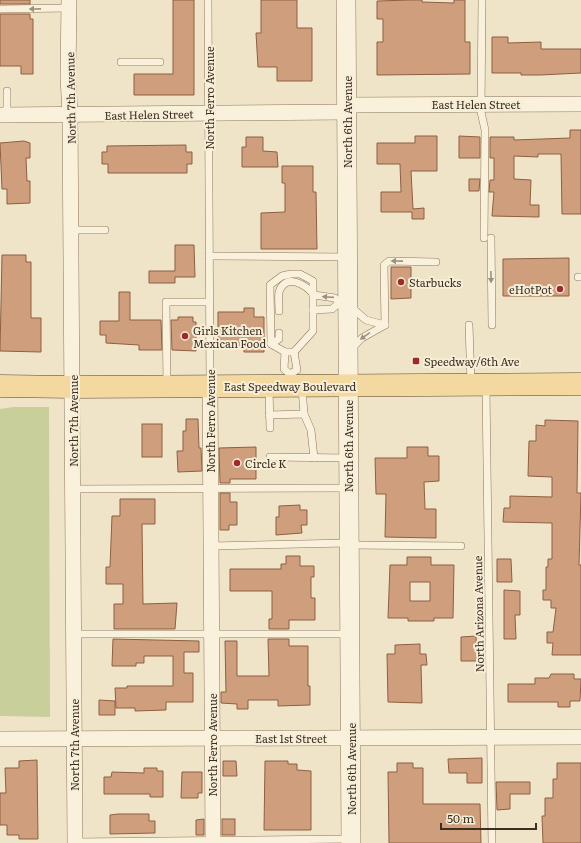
<svg xmlns="http://www.w3.org/2000/svg" width="581" height="843" font-family="Literata,serif">
  <rect width="100%" height="100%" fill="#f0e4c8"/>
  <!-- green -->
  <path fill="#c9cf9b" d="M13,407H49L50,717L0,716V409Z"/>
  <!-- building -->
  <g fill="#cf9f7d" stroke="#8d5f41" fill-rule="evenodd">
    <rect x="0" y="0" width="30" height="4"/>
    <path d="M173,0H194V95H134V74H173Z"/>
    <path d="M261,0H297V28H312V81H277V67H258L256,33H261Z"/>
    <path d="M410,0H422V2L454,3V0H465V42H470V74L377,75V42H383V19H377V1Z"/>
    <path d="M0,14H30V19H33V74H21V66H0Z"/>
    <path d="M492,37H508V43L541,42V49H581V73L540,75H521V73H492Z"/>
    <path d="M570,130H581V214H562L561,154H538V157L514,156V179L531,180L530,205H539V217L492,216L494,192H489L490,180H494V158H490V137H514V140L570,138Z"/>
    <path d="M415,136H437V171H411L413,209L424,208V219H412V212H381V192H401L400,164H377V143H415Z"/>
    <path d="M459,136L480,137V158H459Z"/>
    <path d="M246,137H263V151L277,152L278,167H242V147H246Z"/>
    <path d="M24,141L30,143V158H26L27,181H30V203L7,204V189H2L0,143Z"/>
    <path d="M186,145V152H192V164H187V173H108V164H102V152H107V146Z"/>
    <path d="M282,166H313V192H316L317,249H261V213L285,212V183H282Z"/>
    <path d="M469,179H480L479,191H469Z"/>
    <path d="M175,245H194L195,277H175V283H149V271H175Z"/>
    <path d="M2,255H26V262H31V318H41V352L0,351Z"/>
    <path d="M569,258V296H503V259Z"/>
    <path d="M391,267H411V298L391,299Z"/>
    <path d="M119,292H130V320H161L162,350H139V345L106,343V335H100V321H119Z"/>
    <path d="M244,308H254V317H264V352H244V347H218V312H244Z"/>
    <path d="M178,317H193V322H196V351L172,350L171,320H178Z"/>
    <path d="M186,419H198L199,448H201L202,471L178,472L177,451H183V431H186Z"/>
    <path d="M545,420L578,421L577,493H581L579,565H581V655H552L553,643H547V632H553L556,608H551V600H543V590H546V567H548V559H552V523L503,522L504,508H510V496L552,497V477L528,476L529,441H536V425L545,426Z"/>
    <rect x="142" y="424" width="20" height="33"/>
    <path d="M256,447V479H230V483H220L219,448Z"/>
    <path d="M407,447H428V456H439V481L424,482L425,509H436V538L385,537L386,494H376L375,458H407Z"/>
    <path d="M220,493H230V502H237V525H229V530H220Z"/>
    <path d="M120,499H155V524H142L143,604L177,603L175,629H114V604H123V584H106V567H110L112,516H120Z"/>
    <path d="M300,505V510H307V525H301L302,533L276,535V517H279V506Z"/>
    <path d="M286,556H300V566H314V577H311V598H315V620H289V629H269V619H272V591H230V569H281V564H286Z"/>
    <path d="M407,557H431V565H454L453,618H434V621H408V618H388L390,565H407ZM410,582H430V601H410Z"/>
    <path d="M497,559H511L512,582H497Z"/>
    <path d="M504,590L520,591V615H515L516,639H504Z"/>
    <path d="M476,636L477,661H461V637Z"/>
    <path d="M113,639L199,641V652H184V673H193V702H166V710L135,711V708H116L115,688H127V686H173V656H144V663H136V666H112Z"/>
    <path d="M268,639H289V646H308V686H310V705L278,706V700H248V709H237V704L221,703V692H226L225,641H237V676H269Z"/>
    <path d="M420,644V654H426L427,665H421L422,703L388,702L387,654H395V645Z"/>
    <path d="M551,674H574V679H581L580,701H570V707H558V702H508V684H535V678H549Z"/>
    <path d="M99,700L115,701V715H99Z"/>
    <path d="M482,758V783H467V773H449L448,759Z"/>
    <path d="M37,760L38,839H19V835H7V825H0V793H6L5,768H19V761Z"/>
    <path d="M223,761H236L237,776H223Z"/>
    <path d="M265,761H288V764H297V770L311,771V830H264Z"/>
    <path d="M397,763H413V768H423V804H480L481,843H389L388,772H397Z"/>
    <path d="M557,763H581V843H543L542,816H545V798H553V779H557Z"/>
    <path d="M144,768H157V771H163V797H150V794H104V777H111L112,772L144,773Z"/>
    <path d="M182,772H202V793H198V798H181Z"/>
    <path d="M496,782H530V794H510V809L497,810Z"/>
    <path d="M118,814H149V821H155V833L110,834V815Z"/>
    <path d="M204,819V835H196V820Z"/>
    <rect x="222" y="819" width="13" height="16"/>
  </g>
  <g fill="none" stroke-linecap="round" stroke-linejoin="round">
    <!-- service casing -->
    <g stroke="#8d765c" stroke-width="8">
      <g id="service">
        <path d="M208,0L210,384"/>
        <path d="M482,0L481,112L485,130L484,238"/>
        <path d="M0,9L69,8"/>
        <path d="M121,62H160"/>
        <path d="M7,91V115"/>
        <path d="M71,230H105"/>
        <path d="M491,238L492,325"/>
        <path d="M209,256L347,257"/>
        <path d="M291,274H300L313,281V331L294,352H285L271,344L270,285L282,276Z"/>
        <path d="M578,277H581"/>
        <path d="M279,311C279,305 278,297 279,292C286,272 306,285 314,295L335,298L339,303L332,309L313,310"/>
        <path d="M385,325L384,265L389,261L436,262"/>
        <path d="M469,325L471,383"/>
        <path d="M271,344L279,339V333"/>
        <path d="M351,349L362,338L385,325L366,320L351,307"/>
        <path d="M285,352L284,369L290,374V383"/>
        <path d="M290,374L297,370L294,352"/>
        <path d="M167,385L166,302H209"/>
        <path d="M486,387L492,843"/>
        <path d="M269,388L270,428"/>
        <path d="M302,388L304,414"/>
        <path d="M269,415L304,414L311,430L314,458"/>
        <path d="M270,457L348,458"/>
        <path d="M73,489L348,488"/>
        <path d="M351,545L461,546"/>
        <path d="M211,546L348,543"/>
        <path d="M74,634H349"/>
        <path d="M75,842L351,839"/>
      </g>
    </g>
    <!-- minor casing -->
    <g stroke="#8d765c" stroke-width="16">
      <g id="minor">
        <path d="M69,0L68,77L70,115L75,843"/>
        <path d="M347,105L581,104"/>
        <path d="M0,115L347,112"/>
        <path d="M210,386L213,843"/>
        <path d="M0,739L581,737"/>
      </g>
    </g>
    <!-- tertiary casing -->
    <g stroke="#8d765c" stroke-width="20">
      <path id="tertiary" d="M346,0L351,843"/>
    </g>
    <!-- primary casing -->
    <g stroke="#5b4430" stroke-width="23">
      <path id="primary" d="M0,386L72,387L581,384"/>
    </g>
    <!-- service -->
    <use href="#service" stroke="#faf1dc" stroke-width="7"/>
    <!-- minor -->
    <use href="#minor" stroke="#faf1dc" stroke-width="15"/>
    <!-- tertiary -->
    <use href="#tertiary" stroke="#faf1dc" stroke-width="19"/>
    <!-- primary -->
    <use href="#primary" stroke="#f3d9a0" stroke-width="22"/>
  </g>
  <!-- one-way arrows -->
  <defs><path id="oneway-solid" d="M-6-.8H1V-3.2L6.5 0L1 3.2V.8H-6Z"/></defs>
  <g fill="#9c907e">
    <use href="#oneway-solid" transform="translate(35 9) rotate(179)"/>
    <use href="#oneway-solid" transform="translate(397 261) rotate(-179)"/>
    <use href="#oneway-solid" transform="translate(491 277) rotate(89)"/>
    <use href="#oneway-solid" transform="translate(328 297) rotate(-176)"/>
    <use href="#oneway-solid" transform="translate(365 336) rotate(145)"/>
  </g>
  <!-- markers -->
  <g fill="#9e2a2b" stroke="#f7eed8" stroke-width="1.5">
    <circle cx="401" cy="282" r="4"/>
    <circle cx="560" cy="289" r="4"/>
    <circle cx="185" cy="336" r="4"/>
    <rect x="412" y="357" width="8" height="8" rx="2"/>
    <circle cx="237" cy="463" r="4"/>
  </g>
  <g text-anchor="middle" dominant-baseline="central" stroke-width="4" stroke-linejoin="round" paint-order="stroke">
    <!-- street labels -->
    <g font-size="11" fill="#3d2e20" stroke="#f7eed8">
      <text transform="translate(70 98) rotate(-91)">North 7th Avenue</text>
      <text transform="translate(209 98) rotate(-90)">North Ferro Avenue</text>
      <text x="476" y="104">East Helen Street</text>
      <text transform="translate(149 114) rotate(-1)">East Helen Street</text>
      <text transform="translate(347 122) rotate(-90)">North 6th Avenue</text>
      <text x="290" y="386">East Speedway Boulevard</text>
      <text transform="translate(73 421) rotate(-90)">North 7th Avenue</text>
      <text transform="translate(210 421) rotate(-90)">North Ferro Avenue</text>
      <text transform="translate(348 446) rotate(-90)">North 6th Avenue</text>
      <text transform="translate(478 614) rotate(-91)">North Arizona Avenue</text>
      <text x="291" y="738">East 1st Street</text>
      <text transform="translate(74 745) rotate(-90)">North 7th Avenue</text>
      <text transform="translate(212 745) rotate(-90)">North Ferro Avenue</text>
      <text transform="translate(351 769) rotate(-90)">North 6th Avenue</text>
    </g>
    <!-- poi labels -->
    <g font-size="11" fill="#3d2e20" stroke="#f7eed8" text-anchor="start">
      <text x="409" y="282">Starbucks</text>
      <text x="552" y="289" text-anchor="end">eHotPot</text>
      <text x="193" y="330">Girls Kitchen<tspan x="193" dy="13">Mexican Food</tspan></text>
      <text x="424" y="361">Speedway/6th Ave</text>
      <text x="245" y="463">Circle K</text>
    </g>
  </g>
  <!-- scale -->
  <path d="M441 823v6h95v-6" fill="none" stroke="#3d2e20" stroke-width="2"/>
  <text x="447" y="823" font-size="12" fill="#3d2e20" stroke="#f7eed8" stroke-width="3" paint-order="stroke">50 m</text>
</svg>
